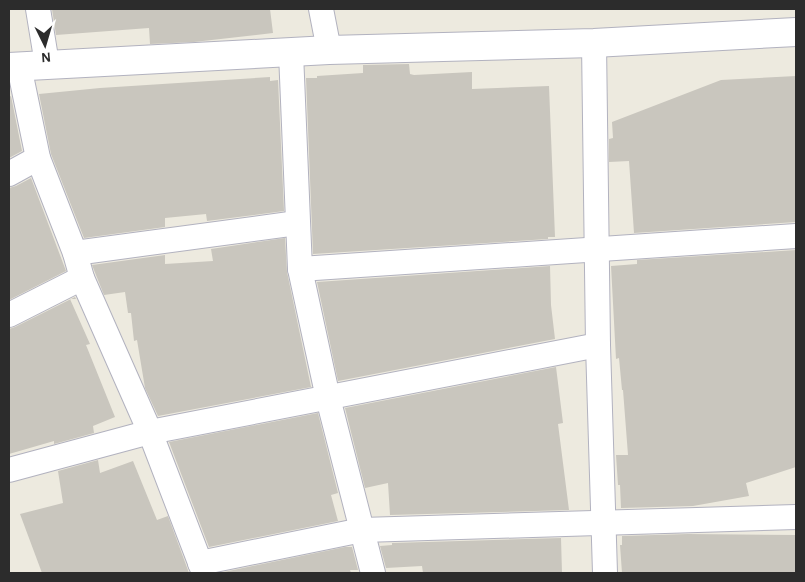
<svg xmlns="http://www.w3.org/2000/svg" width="805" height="582" font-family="'Alegreya Sans',sans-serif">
  <rect width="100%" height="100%" fill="#edeadf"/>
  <!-- building -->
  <g fill="#c9c6be">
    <path d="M52,9H270L273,33L194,42L150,44L149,28L56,35Z"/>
    <path d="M409,64L410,74L414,75L472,72V89L549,86L555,237H548V239L313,254L306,78H317V76L363,73V65Z"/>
    <path d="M796,76V222L634,233L629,161L609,162V139L613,138L612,122L721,80Z"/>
    <path d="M270,77V81L278,80L284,211L207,221L206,214L165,218V227L84,238L51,154L39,94L100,88Z"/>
    <path d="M11,96L22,151L9,158V97Z"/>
    <path d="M31,178L66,271L9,300V188L16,186Z"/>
    <path d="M285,238L287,272L311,387L158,416L145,388L137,340L134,341L131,313H128L125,292L104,295L92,265L165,255V264L213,261L211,249Z"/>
    <path d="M796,250V467L746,483L749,496L693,506L621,508L620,485H618L616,455H628L623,390H622L619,358L616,359L611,266L637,264V260Z"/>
    <path d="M550,266L551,305L555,339L338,381L317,282Z"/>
    <path d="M75,297L76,299H70L90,344L86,345L115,417L93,426L94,433L54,444V441L9,454V329L15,327Z"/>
    <path d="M556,367L563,423L558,424L569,510L390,515L388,483L365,488L345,408Z"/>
    <path d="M318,413L338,493L331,495L338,521L209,547L169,442Z"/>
    <path d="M98,460L100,473L133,461L157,520L168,516L189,573H42L20,514L63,503L58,471Z"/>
    <path d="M688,534L796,535V573H622L620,545H622V536Z"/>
    <path d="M561,538L562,573H423L422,566L386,568L380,546L392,545V543Z"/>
    <path d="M345,547H352L358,570H350L351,573H219Z"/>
  </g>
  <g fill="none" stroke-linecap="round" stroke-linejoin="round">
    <!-- minor casing -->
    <g stroke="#b2b2bf" stroke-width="26">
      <g id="minor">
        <path d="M38,9L47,64"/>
        <path d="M321,9L329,50"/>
        <path d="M594,43L598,345L605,573"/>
        <path d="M291,53L300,269L328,398L373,573"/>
        <path d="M19,66L38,158L75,253L82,278L150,432L204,573"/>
        <path d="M9,174L38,158"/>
        <path d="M75,253L297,223"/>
        <path d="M300,269L796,236"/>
        <path d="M9,315L82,278"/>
        <path d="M9,470L150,432L598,345"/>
        <path d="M200,563L362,530L796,517"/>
      </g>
    </g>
    <!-- tertiary casing -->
    <g stroke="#b2b2bf" stroke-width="30">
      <path id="tertiary" d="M9,67L329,50L594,43L796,32"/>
    </g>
    <!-- minor -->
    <use href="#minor" stroke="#fff" stroke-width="24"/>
    <!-- tertiary -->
    <use href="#tertiary" stroke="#fff" stroke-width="28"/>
  </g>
  <!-- border -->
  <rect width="805" height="582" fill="none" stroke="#2c2c2c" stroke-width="20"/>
  <!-- north arrow -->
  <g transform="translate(45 45) rotate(175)" stroke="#ffffff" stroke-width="4" paint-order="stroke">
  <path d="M0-4L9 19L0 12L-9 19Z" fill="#2c2c2c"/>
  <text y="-8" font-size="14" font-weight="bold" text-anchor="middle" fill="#2c2c2c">N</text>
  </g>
</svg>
